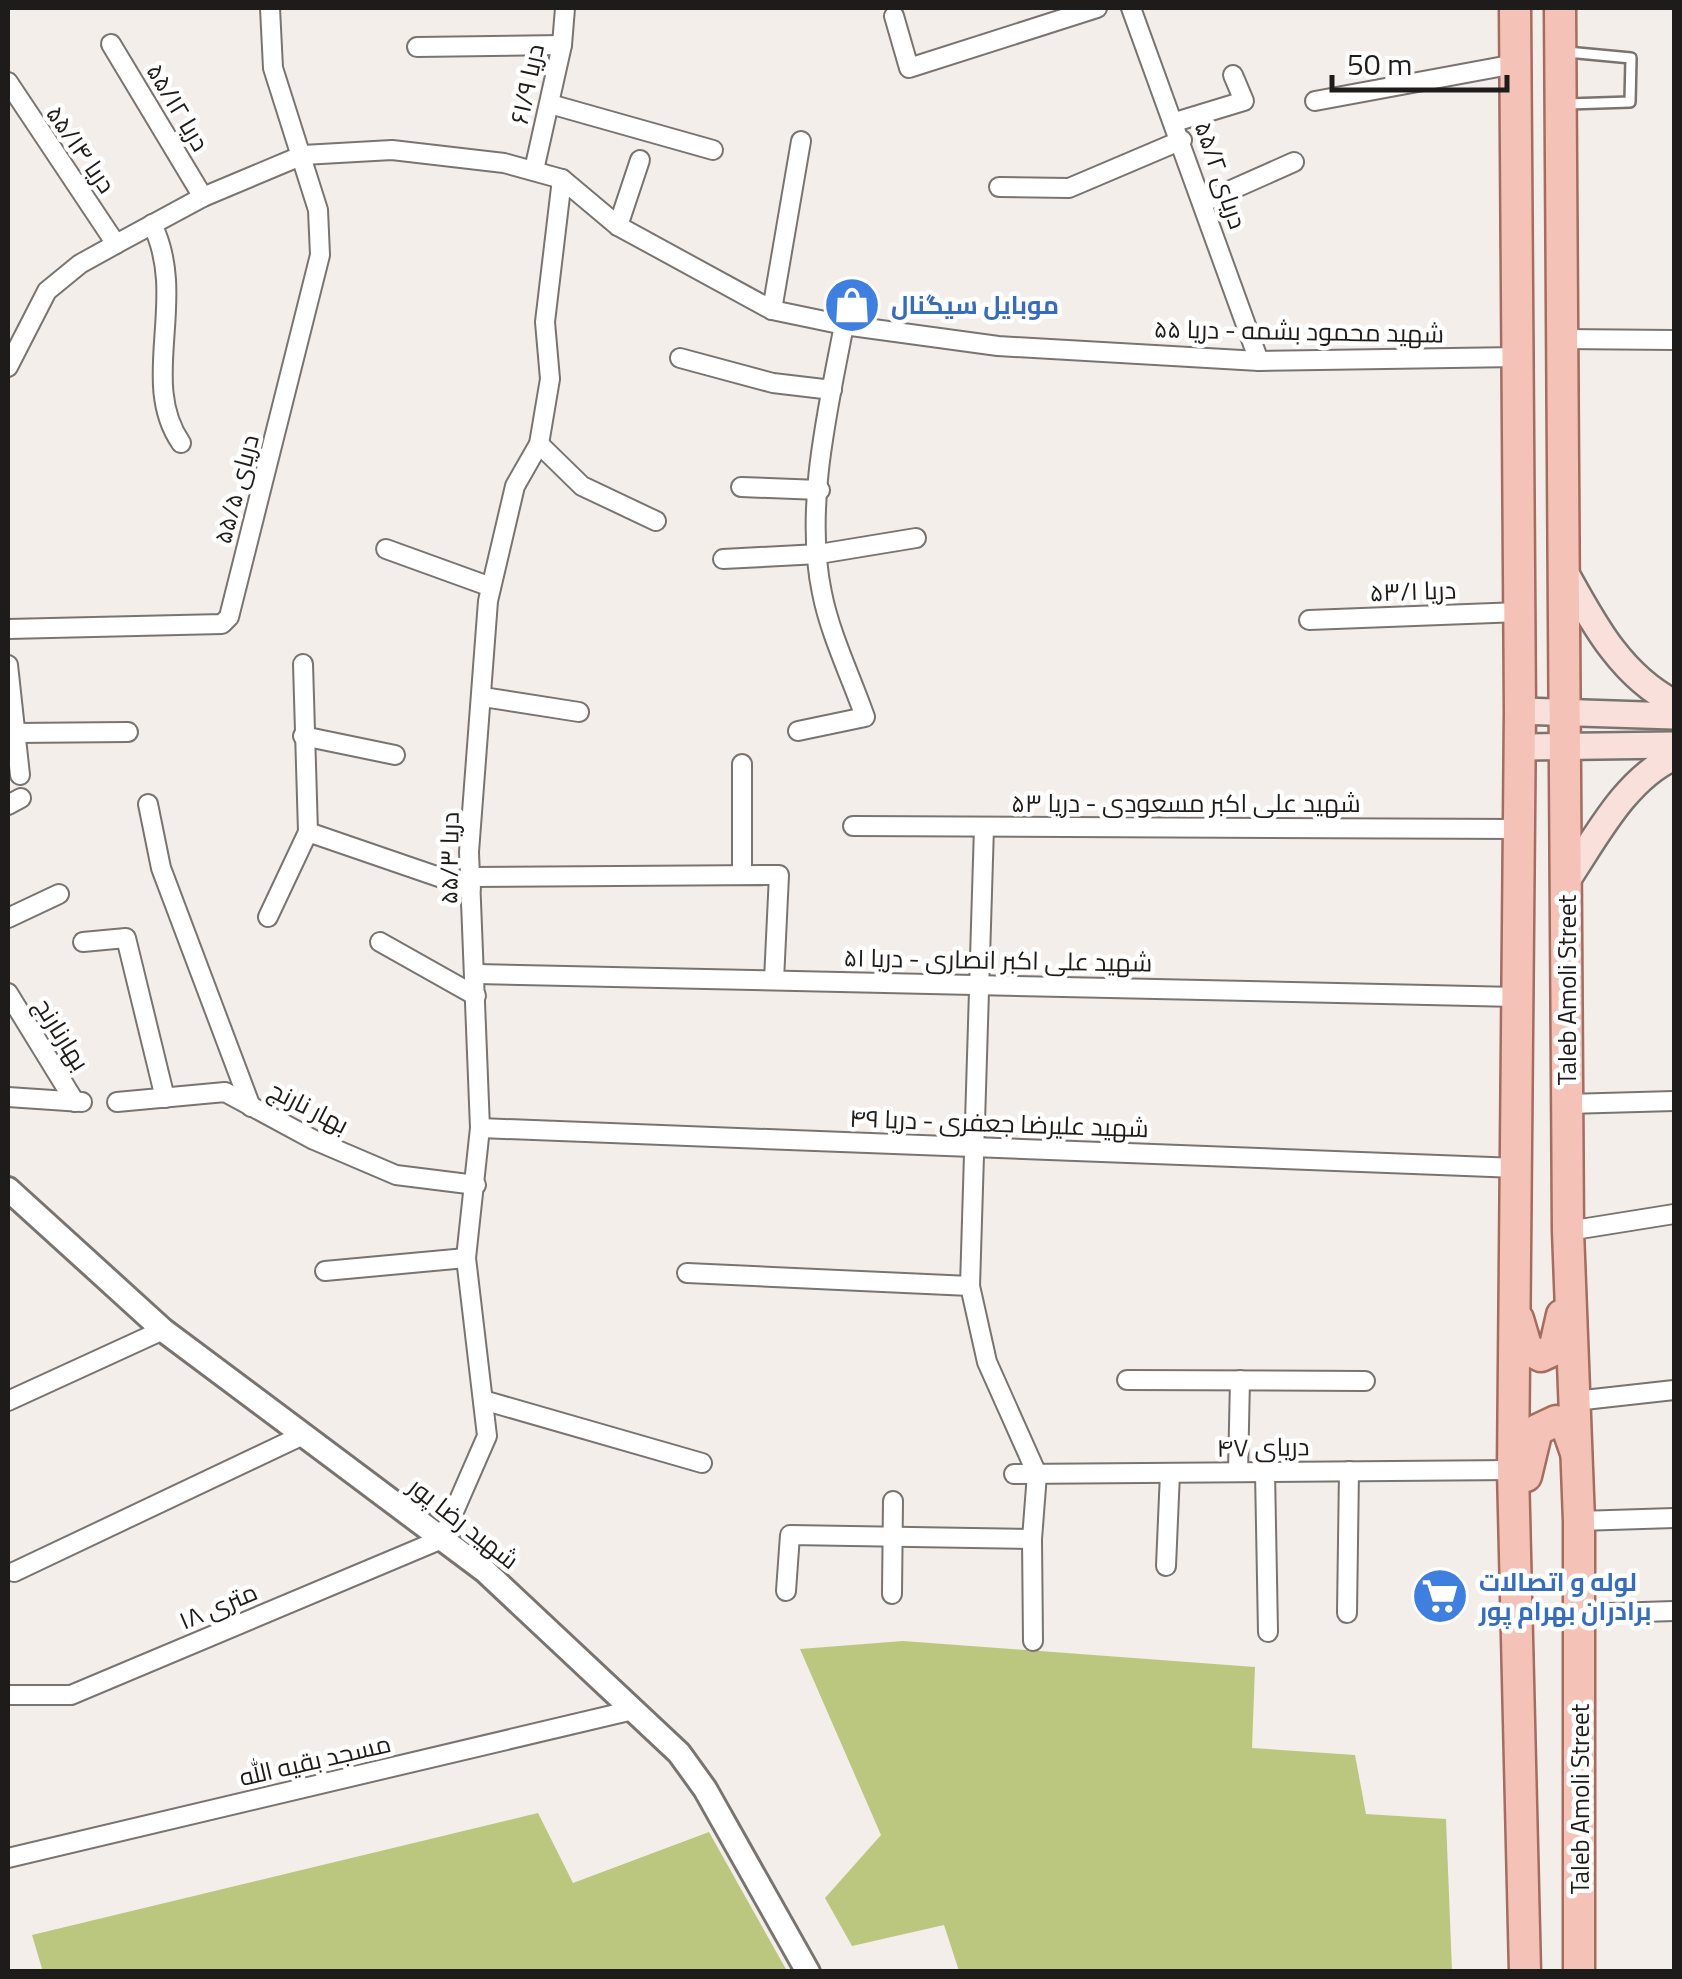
<svg xmlns="http://www.w3.org/2000/svg" width="1682" height="1979" font-family="'Titillium Web',Cairo,sans-serif">
  <rect width="100%" height="100%" fill="#f4eeea"/>
  <!-- green -->
  <g fill="#bbc77f">
    <path d="M903,1641L1255,1667L1252,1748L1355,1755L1366,1814L1446,1819L1452,1971H959L944,1925L852,1946L825,1898L881,1835L800,1649Z"/>
    <path d="M538,1813L573,1883L709,1832L787,1971L43,1972L32,1935Z"/>
  </g>
  <g fill="none" stroke-linecap="round" stroke-linejoin="round">
    <!-- service casing -->
    <g stroke="#797470" stroke-width="14">
      <path id="service" d="M1567,52L1631,58L1630,102L1568,104"/>
    </g>
    <!-- minor casing -->
    <g stroke="#797470" stroke-width="22">
      <g id="minor">
        <path d="M1131,8L1259,361"/>
        <path d="M894,16L909,68L1097,8"/>
        <path d="M111,44L203,197"/>
        <path d="M417,47L562,45"/>
        <path d="M8,82L116,244"/>
        <path d="M1315,101L1515,64"/>
        <path d="M550,104L713,150"/>
        <path d="M1175,122L1244,101L1233,75"/>
        <path d="M534,170L562,45L565,8"/>
        <path d="M999,187L1069,188L1182,140"/>
        <path d="M1204,202L1294,162"/>
        <path d="M152,224C189,299 138,381 181,443"/>
        <path d="M618,226L640,160"/>
        <path d="M772,310L801,141"/>
        <path d="M1562,339L1674,340"/>
        <path d="M680,358L773,383L832,390"/>
        <path d="M8,367L47,291L80,264L116,244L203,197L303,155L392,150L504,163L562,179L618,226L772,310L844,325L998,346L1259,361L1517,357"/>
        <path d="M539,444L582,486L656,521"/>
        <path d="M741,487L820,490"/>
        <path d="M386,549L491,587"/>
        <path d="M723,559L819,554L916,538"/>
        <path d="M1309,620L1520,612"/>
        <path d="M8,629L222,624L229,617L320,255L318,210L273,68L270,8"/>
        <path d="M8,665L20,775"/>
        <path d="M483,697L579,712"/>
        <path d="M798,731L865,717C851,677 830,634 822,593C804,508 828,409 844,325"/>
        <path d="M15,733L128,732"/>
        <path d="M303,736L395,755"/>
        <path d="M742,764V875"/>
        <path d="M148,804L161,868L251,1107"/>
        <path d="M8,805L21,798"/>
        <path d="M853,826L1519,829"/>
        <path d="M308,832L471,888"/>
        <path d="M470,877L779,875L774,980"/>
        <path d="M268,917L308,832L303,664"/>
        <path d="M8,918L59,894"/>
        <path d="M83,942L126,938L165,1098"/>
        <path d="M380,942L476,996"/>
        <path d="M477,974L1517,997"/>
        <path d="M8,993L75,1102"/>
        <path d="M8,1097L82,1102"/>
        <path d="M117,1102L225,1092L314,1140L396,1175L476,1185"/>
        <path d="M1567,1104L1674,1101"/>
        <path d="M480,1128L1517,1168"/>
        <path d="M1568,1231L1674,1214"/>
        <path d="M325,1271L466,1258"/>
        <path d="M687,1273L970,1286"/>
        <path d="M1127,1380L1365,1381"/>
        <path d="M483,1400L702,1463"/>
        <path d="M8,1401L163,1330"/>
        <path d="M1575,1401L1674,1390"/>
        <path d="M1238,1472L1240,1380"/>
        <path d="M1265,1472L1268,1632"/>
        <path d="M1014,1474L1513,1470"/>
        <path d="M1579,1521L1674,1518"/>
        <path d="M1032,1539L1033,1641"/>
        <path d="M1166,1566L1170,1473"/>
        <path d="M14,1572L303,1435"/>
        <path d="M786,1591L790,1535L1032,1539L1037,1474L987,1362L970,1286L984,827"/>
        <path d="M892,1594L893,1501"/>
        <path d="M1347,1613L1349,1471"/>
        <path d="M1580,1614L1674,1611"/>
        <path d="M8,1695H71L442,1539L487,1436L466,1258L480,1128L469,852L488,601L515,486L539,444L550,379L545,322L562,179"/>
        <path d="M8,1858L633,1710"/>
      </g>
    </g>
    <!-- tertiary casing -->
    <g stroke="#797470" stroke-width="28">
      <path id="tertiary" d="M8,1189L163,1330L485,1571L679,1753L705,1789L808,1972"/>
    </g>
    <!-- secondary casing -->
    <g stroke="#797470" stroke-width="30">
      <g id="secondary">
        <path d="M1564,570C1593,622 1619,674 1674,703"/>
        <path d="M1520,711L1674,716"/>
        <path d="M1519,747L1674,745"/>
        <path d="M1566,882C1595,839 1625,779 1674,757"/>
      </g>
    </g>
    <!-- primary casing -->
    <g stroke="#a46d60" stroke-width="35">
      <g id="primary">
        <path d="M1515,8L1520,711L1513,1470L1525,1972"/>
        <path d="M1560,8L1568,1231L1579,1521V1972"/>
        <path d="M1518,1319L1527,1349L1541,1356L1554,1350L1562,1315"/>
        <path d="M1526,1476L1537,1430L1556,1421L1567,1427L1576,1453"/>
      </g>
    </g>
    <!-- service -->
    <use href="#service" stroke="#fff" stroke-width="9"/>
    <!-- minor -->
    <use href="#minor" stroke="#fff" stroke-width="18"/>
    <!-- tertiary -->
    <use href="#tertiary" stroke="#fff" stroke-width="22"/>
    <!-- secondary -->
    <use href="#secondary" stroke="#f9e0db" stroke-width="25"/>
    <!-- primary -->
    <use href="#primary" stroke="#f4c2b6" stroke-width="30"/>
  </g>
  <!-- icons -->
  <defs>
    <g id="shop-disc" transform="scale(2.875)"><circle r="9.5" fill="#3f7fe0" stroke="#fff"/><path d="M-5-2.5h2.3a2.7 3.5 0 0 1 5.4 0H5L5.5 6h-11ZM-1.5-2.5h3a1.5 2.3 0 0 0-3 0Z" fill="#fff"/></g>
    <g id="supermarket-disc" transform="scale(2.875)"><circle r="9.5" fill="#3f7fe0" stroke="#fff"/><path d="M-6-5.5h2.5l.6 2H6L4.5 2H-2.5L-4.4-4H-6ZM-1.5 3.2a1.3 1.3 0 1 0 .1 0ZM3 3.2a1.3 1.3 0 1 0 .1 0Z" fill="#fff"/></g>
  </defs>
  <g fill-rule="evenodd">
    <use href="#shop-disc" x="852" y="305"/>
    <use href="#supermarket-disc" x="1440" y="1596"/>
  </g>
  <g text-anchor="middle" dominant-baseline="central" stroke-width="9" stroke-linejoin="round" paint-order="stroke">
    <!-- street labels -->
    <g font-size="25" fill="#1e1c1a" stroke="#fff">
      <text transform="translate(527 84) rotate(-78)">دریا ۶۱/۹</text>
      <text transform="translate(178 107) rotate(59)">دریا ۵۵/۱۲</text>
      <text transform="translate(81 149) rotate(55)">دریا ۵۵/۱۴</text>
      <text transform="translate(1221 175) rotate(71)">دریای ۵۵/۲</text>
      <text transform="translate(1299 331) rotate(1)">شهید محمود بشمه - دریا ۵۵</text>
      <text transform="translate(236 489) rotate(-75)">دریای ۵۵/۵</text>
      <text transform="translate(1413 591) rotate(-2)">دریا ۵۳/۱</text>
      <text x="1186" y="803">شهید علی اکبر مسعودی - دریا ۵۳</text>
      <text transform="translate(449 858) rotate(-89)">دریا ۵۵/۳</text>
      <text transform="translate(998 960) rotate(1)">شهید علی اکبر انصاری - دریا ۵۱</text>
      <text transform="translate(1567 990) rotate(-90)">Taleb Amoli Street</text>
      <text transform="translate(62 1034) rotate(58)">بهارنارنج</text>
      <text transform="translate(309 1107) rotate(27)">بهار نارنج</text>
      <text transform="translate(999 1123) rotate(2)">شهید علیرضا جعفری - دریا ۴۹</text>
      <text transform="translate(1263 1447) rotate(-1)">دریای ۴۷</text>
      <text transform="translate(464 1523) rotate(38)">شهید رضا پور</text>
      <text transform="translate(218 1606) rotate(-23)">۱۸ متری</text>
      <text transform="translate(315 1760) rotate(-13)">مسجد بقیه الله</text>
      <text transform="translate(1580 1799) rotate(-90)">Taleb Amoli Street</text>
    </g>
    <!-- shop labels -->
    <g font-size="25" font-weight="bold" fill="#366cbe" stroke="#fff" text-anchor="start">
      <text x="891" y="305">موبایل سیگنال</text>
      <text x="1479" y="1582">لوله و اتصالات<tspan x="1479" dy="29">برادران بهرام پور</tspan></text>
    </g>
  </g>
  <!-- border -->
  <rect width="1682" height="1979" fill="none" stroke="#1e1c1a" stroke-width="20"/>
  <!-- scale -->
  <path d="M1332 75v15h175v-15" fill="none" stroke="#1e1c1a" stroke-width="5"/>
  <text x="1347" y="75" font-size="30" fill="#1e1c1a" stroke="#ffffff" stroke-width="8" paint-order="stroke">50 m</text>
</svg>
